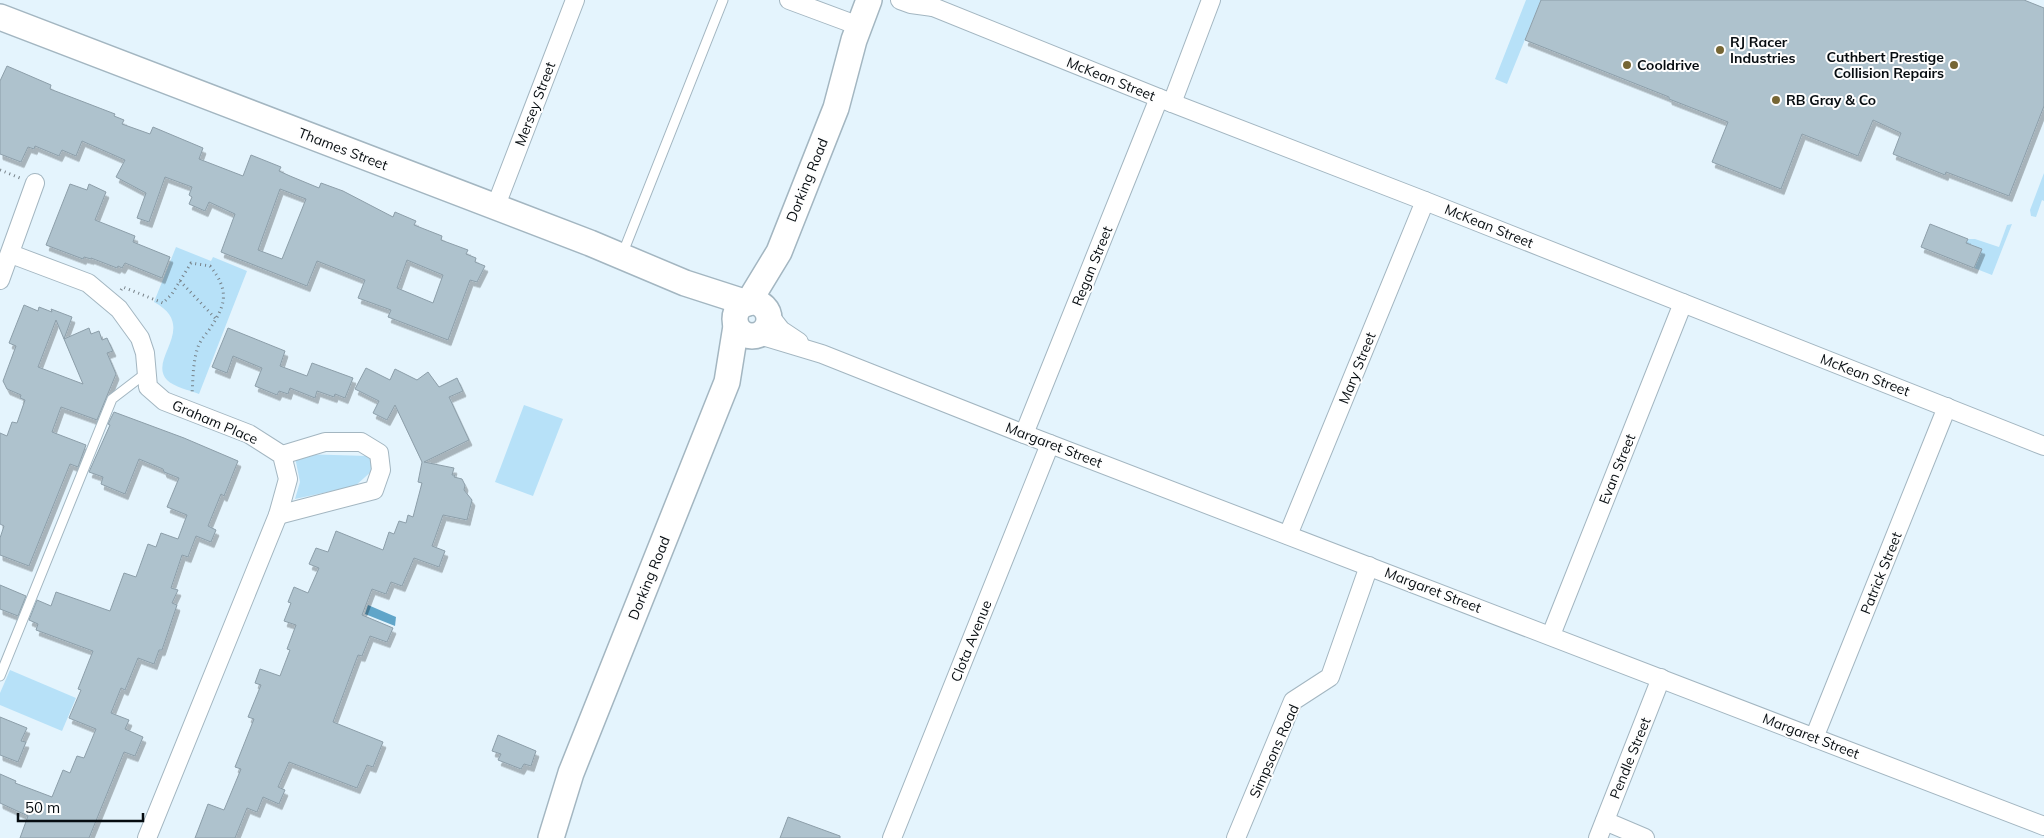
<svg xmlns="http://www.w3.org/2000/svg" width="2044" height="838" font-family="Mulish,sans-serif">
  <defs>
    <filter id="shadow"><feDropShadow dx="3" dy="5.5" stdDeviation="0" flood-color="#0004"/></filter>
  </defs>
  <rect width="100%" height="100%" fill="#e4f4fd"/>
  <!-- green -->
  <g fill="#b7e1f8">
    <path d="M1526,0H1541L1507,84L1495,79Z"/>
    <path d="M2044,173V201L2042,200L2036,217L2031,216L2030,210Z"/>
    <path d="M2012,224L1992,275L1974,268L1982,249L1966,243L1968,239H1975L1999,247L2007,225Z"/>
    <path d="M176,247L211,261L213,257L247,271L199,394C189,390 174,387 167,380C147,359 200,327 154,302Z"/>
    <path d="M524,405L563,419L533,496L495,482Z"/>
    <path d="M300,454L368,456L372,462L373,470L355,486L295,499L300,482L295,457Z"/>
    <path d="M10,670L76,698L62,731L0,705V693Z"/>
  </g>
  <!-- water -->
  <path fill="#60a5c9" d="M368,605L396,617L395,626L365,614Z"/>
  <!-- building -->
  <g fill="#aec2cd" stroke="#8c9ea9" fill-rule="evenodd" filter="url(#shadow)">
    <path d="M1541,0H2024L2044,8V106L2009,196L1946,172L1945,175L1893,154L1901,133L1873,120L1858,156L1802,134L1781,189L1712,162L1728,122L1669,99V97L1525,40Z"/>
    <path d="M7,66L51,85L50,89L115,114L114,116L124,120L122,124L150,134L153,127L203,148L199,159L243,176L251,155L281,167L279,171L290,176L319,188L321,183L343,191L393,217L395,212L416,221L414,225L442,236L441,240L468,250L466,254L476,258L475,262L485,266L477,282L470,280L448,340L388,317L391,310L358,298L365,280L317,261L307,286L221,252L235,214L209,202L205,211L189,204L192,197L189,195L192,187L165,177L149,222L137,218L146,193L116,177L125,160L82,141L76,156L62,150L59,156L35,146L34,149L28,147L21,162L0,154V81ZM280,189L306,199L282,259L258,250ZM407,260L443,275L433,303L397,288Z"/>
    <path d="M70,184L87,190L89,184L106,192L95,220L135,236L133,242L170,257L162,278L125,263L122,268L118,266L117,268L91,258V259L84,257L83,259L46,245Z"/>
    <path d="M1930,224L1968,239L1966,243L1982,249L1974,268L1921,247Z"/>
    <path d="M24,305L38,311L39,307L52,312L51,309L72,317L64,339L56,320L38,367L83,384L64,339L89,328L91,334L99,331L102,340L107,338L113,351L107,353L116,374L97,420L61,407L52,432L86,445L78,467L70,464L29,566L0,555V538L4,526L0,524V433L7,436L12,422L17,423L25,400L20,398L21,395L7,389L3,381L16,346L9,343Z"/>
    <path d="M228,328L285,351L280,366L307,376L312,363L353,378L345,398L335,394L334,397L317,391L315,398L290,388L288,394L279,391L277,395L255,386L262,368L233,356L227,373L212,367Z"/>
    <path d="M366,368L390,380L395,369L417,380L428,372L439,387L457,378L463,391L449,397L469,440L424,462L454,468L452,475H455L454,477L462,479L465,485L464,490L472,500L467,520L443,515L432,546L445,551L439,567L414,558L402,586L391,582L386,594L372,589L362,615L393,628L387,642L370,636L362,656L358,655L333,722L383,742L373,767L367,765L357,788L289,762L278,787L285,790L279,804L263,797L257,812L247,808L235,838H195L208,804L224,810L241,769L235,767L254,719L248,717L261,685L255,683L260,669L280,676L290,650L287,649L296,625L284,621L291,603L288,602L294,587L308,593L319,568L309,564L316,548L328,552L336,531L383,550L389,532L394,534L399,521L406,523L408,515L413,517L422,483L418,482L422,462L395,405L387,420L373,413L379,401L355,389Z"/>
    <path d="M114,412L184,438L238,461L224,496L221,494L208,526L216,530L211,542L196,536L188,557L182,555L171,588L178,590L172,603L177,605L162,650H159L154,664L138,658L125,690L121,688L111,713L129,720L125,729L143,737L135,756L124,752L89,838H20L28,816L0,803V774L16,781L15,783L52,797L63,770L70,773L77,756L84,758L96,729L69,718L81,690L78,689L93,651L36,630L38,624L29,620L37,600L51,606L56,592L110,611L124,573L136,577L148,544L156,547L161,533L178,539L187,515L167,507L179,478L164,472L163,469L139,459L125,494L101,484L103,477L89,472L110,425L108,424Z"/>
    <path d="M0,585L26,596L18,616L0,609Z"/>
    <path d="M0,717L27,728L21,741L26,742L18,762L0,755Z"/>
    <path d="M498,735L536,751L531,766L524,764L521,769L498,760L501,754L492,751Z"/>
    <path d="M788,817L840,836V838H780Z"/>
  </g>
  <g fill="none" stroke-linecap="round" stroke-linejoin="round">
    <!-- lane casing -->
    <g stroke="#a3b6c1" stroke-width="11">
      <g id="lane">
        <path d="M622,255L723,0"/>
        <path d="M0,676L112,399L146,373"/>
      </g>
    </g>
    <!-- street casing -->
    <g stroke="#a3b6c1" stroke-width="20">
      <g id="street">
        <path d="M789,0L859,26"/>
        <path d="M900,0L911,4L933,7"/>
        <path d="M923,0L933,7L1159,98L1425,201L2044,446"/>
        <path d="M1172,103L1211,0"/>
        <path d="M495,208L575,0"/>
        <path d="M11,254L88,283L119,309L140,338L145,353L148,387L164,401L249,434L282,455L288,479L278,515L147,838"/>
        <path d="M0,280L35,183"/>
        <path d="M770,316L781,330L799,342"/>
        <path d="M759,335L822,354L1024,434L2044,826"/>
        <path d="M1024,434L1159,98"/>
        <path d="M278,515L374,490L381,470L379,453L361,442H325L282,455"/>
        <path d="M1288,535L1425,201"/>
        <path d="M1551,635L1683,303"/>
        <path d="M1814,738L1947,407"/>
        <path d="M1605,821L1645,838"/>
        <path d="M892,838L1050,444"/>
        <path d="M1236,838L1293,701L1330,677L1369,566"/>
        <path d="M1598,838L1661,678"/>
      </g>
    </g>
    <!-- secondary casing -->
    <g stroke="#a3b6c1" stroke-width="28">
      <g id="secondary">
        <path d="M0,17L590,243L685,283L747,303"/>
        <circle cx="752" cy="319" r="17"/>
        <path d="M748,303L779,252L836,108L854,40L869,0"/>
        <path d="M551,838L571,773L727,382L736,326"/>
      </g>
    </g>
    <!-- path -->
    <g stroke="#768188" stroke-width="3" stroke-dasharray="1 4" stroke-linecap="butt">
      <path d="M0,170L20,178"/>
      <path d="M180,281L216,319"/>
      <path d="M121,290L123,287L163,303L172,294L191,263L210,266C230,291 226,305 209,330C205,335 200,341 198,347C193,361 193,378 192,394"/>
    </g>
    <!-- lane -->
    <use href="#lane" stroke="#fff" stroke-width="9"/>
    <!-- street -->
    <use href="#street" stroke="#fff" stroke-width="18"/>
    <!-- secondary -->
    <use href="#secondary" stroke="#fff" stroke-width="25"/>
  </g>
  <!-- markers -->
  <g fill="#766634" stroke="#fefefe" stroke-width="2">
    <circle cx="1720" cy="50" r="5"/>
    <circle cx="1627" cy="65" r="5"/>
    <circle cx="1954" cy="65" r="5"/>
    <circle cx="1776" cy="100" r="5"/>
  </g>
  <g text-anchor="middle" dominant-baseline="central" stroke-width="4" stroke-linejoin="round" paint-order="stroke">
    <!-- poi labels -->
    <g font-size="14" font-weight="bold" fill="#060c10" stroke="#fefefe" text-anchor="start">
      <text x="1730" y="42">RJ Racer<tspan x="1730" dy="16">Industries</tspan></text>
      <text x="1944" y="57" text-anchor="end">Cuthbert Prestige<tspan x="1944" dy="16">Collision Repairs</tspan></text>
      <text x="1637" y="65">Cooldrive</text>
      <text x="1786" y="100">RB Gray &amp; Co</text>
    </g>
    <!-- street labels -->
    <g font-size="14" fill="#060c10" stroke="#fefefe">
      <text transform="translate(1111 79) rotate(22)">McKean Street</text>
      <text transform="translate(535 104) rotate(-69)">Mersey Street</text>
      <text transform="translate(343 149) rotate(21)">Thames Street</text>
      <text transform="translate(807 180) rotate(-68)">Dorking Road</text>
      <text transform="translate(1489 226) rotate(22)">McKean Street</text>
      <text transform="translate(1092 266) rotate(-68)">Regan Street</text>
      <text transform="translate(1357 368) rotate(-68)">Mary Street</text>
      <text transform="translate(1865 375) rotate(21)">McKean Street</text>
      <text transform="translate(215 422) rotate(23)">Graham Place</text>
      <text transform="translate(1054 445) rotate(21)">Margaret Street</text>
      <text transform="translate(1617 469) rotate(-68)">Evan Street</text>
      <text transform="translate(1881 573) rotate(-68)">Patrick Street</text>
      <text transform="translate(649 578) rotate(-68)">Dorking Road</text>
      <text transform="translate(1433 590) rotate(21)">Margaret Street</text>
      <text transform="translate(971 641) rotate(-68)">Clota Avenue</text>
      <text transform="translate(1811 736) rotate(21)">Margaret Street</text>
      <text transform="translate(1274 751) rotate(-66)">Simpsons Road</text>
      <text transform="translate(1630 758) rotate(-68)">Pendle Street</text>
    </g>
  </g>
  <!-- scale -->
  <path d="M18 813v8h125v-8" fill="none" stroke="#060c10" stroke-width="2.5"/>
  <text x="25" y="813" font-size="15" fill="#060c10" stroke="#fefefe" stroke-width="4" paint-order="stroke">50 m</text>
</svg>
